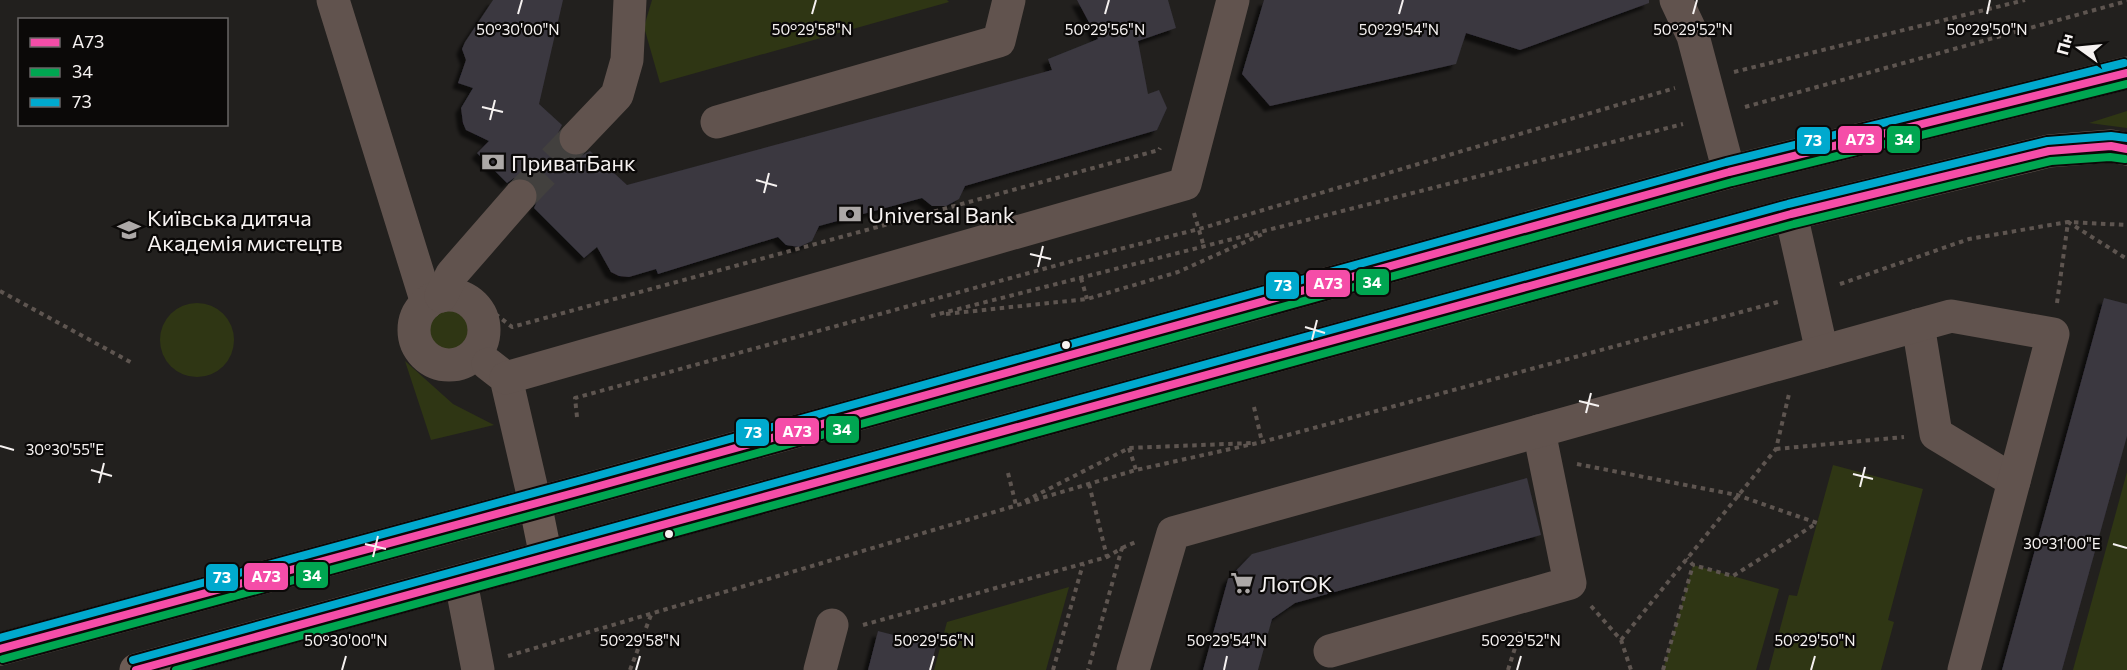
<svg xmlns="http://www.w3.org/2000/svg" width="2127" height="670" font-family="Commissioner,sans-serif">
  <defs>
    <filter id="shadow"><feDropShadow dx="-5.5" dy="5.5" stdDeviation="1.5" flood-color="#0009"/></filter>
  </defs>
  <rect width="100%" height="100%" fill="#22201e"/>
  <!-- green -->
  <g fill="#2f3614">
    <path d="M652,0H947L949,2L660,83L644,27Z"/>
    <path d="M2127,111V128L2089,123Z"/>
    <circle cx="197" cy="340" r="37"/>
    <circle cx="449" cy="330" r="22"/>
    <path d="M405,361L453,404L494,425L431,440Z"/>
    <path d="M1833,465L1923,489L1888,620L1894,622L1881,670H1769L1789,595L1797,596Z"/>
    <path d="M2127,472V670H2073Z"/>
    <path d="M1693,565L1779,589L1756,670H1663Z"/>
    <path d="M1069,587L1046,670H934L947,622Z"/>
  </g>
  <!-- building -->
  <g fill="#3a3740" filter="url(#shadow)">
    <path d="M493,0H563L539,104L562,125L558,133V143L564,152L571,156H581L590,151L627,185L1052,70L1048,59L1098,39L1077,0H1168L1176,28L1138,41L1148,94L1159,90L1167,108L1157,130L965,186L959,199L946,206H932L922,198L819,226L812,241L799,247L786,245L778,237L658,274L656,269L629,277L619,276L611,272L597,247L584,258L534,208L538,199V190L533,182L523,178H514L507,183L477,153L489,141L466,130L463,123L461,108L473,88L458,83L466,60L462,49L465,42Z"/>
    <path d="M1264,0H1649V3L1520,50L1466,33L1456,64L1270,106L1242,74Z"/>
    <path d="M2104,298L2127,304V436L2062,670H2002Z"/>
    <path d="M1527,478L1541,535L1295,603L1272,619L1258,670H1203L1228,579L1252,554Z"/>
    <path d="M878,631L936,646L930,670H868Z"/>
  </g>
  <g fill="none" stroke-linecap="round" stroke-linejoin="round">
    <!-- minor-tunnel -->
    <path stroke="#42403e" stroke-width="33" stroke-dasharray="33 16" stroke-linecap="butt" d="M520,196L576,138"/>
    <!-- path -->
    <g stroke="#5e5550" stroke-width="4" stroke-dasharray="4.5 4.5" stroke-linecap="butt">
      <path d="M1734,72L2025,0"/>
      <path d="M1745,107L2127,1"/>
      <path d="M1194,213L1204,247"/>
      <path d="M1081,278L1087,299"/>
      <path d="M1840,284L1969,239L2068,222L2127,225"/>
      <path d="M0,291L134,364"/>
      <path d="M474,297L512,327L1159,150L1160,148"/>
      <path d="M2057,303L2068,222L2127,259"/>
      <path d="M946,314L1087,299L1178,272L1265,233"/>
      <path d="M931,316L1683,124"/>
      <path d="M1254,407L1262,442"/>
      <path d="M577,417L575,398L1076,260L1199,229L1675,88"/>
      <path d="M1129,448L1136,470"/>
      <path d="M1776,449L1904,437"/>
      <path d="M1577,464L1737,495L1817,523L1733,576L1693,565"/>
      <path d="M1008,473L1016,505L1018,504"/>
      <path d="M1089,484L1107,557"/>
      <path d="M1025,501L1129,448L1251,443"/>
      <path d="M1122,548L1138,541"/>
      <path d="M1591,606L1621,640L1631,670"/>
      <path d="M863,625L1107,557L1122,548L1088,670"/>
      <path d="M1621,640L1776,449L1789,394"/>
      <path d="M508,656L1136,470L1262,442L1778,302"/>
      <path d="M630,670L651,615"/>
      <path d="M1053,670L1083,564"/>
      <path d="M1508,670L1520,632"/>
      <path d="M1663,670L1693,565L1687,558"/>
    </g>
    <!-- minor -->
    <g stroke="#61534e" stroke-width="33">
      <path d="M333,0L427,303"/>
      <path d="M1676,0L1693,36L1729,172"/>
      <path d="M717,122L999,41L1009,0"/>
      <path d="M576,138L617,95L627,60L630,0"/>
      <path d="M1791,214L1822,352"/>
      <circle cx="449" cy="330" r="35"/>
      <path d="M441,296L452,274L520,196"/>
      <path d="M1918,325L1936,434L2014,481"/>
      <path d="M488,364L506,378L535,503"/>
      <path d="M506,378L1185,184L1233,0"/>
      <path d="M461,582L478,670"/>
      <path d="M1330,651L1570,583L1539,431"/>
      <path d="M820,670L832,625"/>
      <path d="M1133,670L1173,533L1951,316L2053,334L1964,670"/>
    </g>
    <!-- major -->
    <g stroke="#6d5c55" stroke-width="33">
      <path d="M535,503L546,557"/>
      <path d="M0,649L592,488L1729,172L2127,73"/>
      <path d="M136,670L1791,214L2049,151L2111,146L2127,149"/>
    </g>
    <!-- bus-1 casing -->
    <g stroke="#0b0908" stroke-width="12">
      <g id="bus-1">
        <path d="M0,649L592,488L1729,172L2127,73"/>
        <path d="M136,670L1791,214L2049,151L2111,146L2127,149"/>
      </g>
    </g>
    <!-- bus-2 casing -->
    <g stroke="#0b0908" stroke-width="12">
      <g id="bus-2">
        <path d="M3,659L595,498L1732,182L2127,84"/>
        <path d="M176,670L1794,224L2051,161L2110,157L2125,159"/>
      </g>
    </g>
    <!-- bus-3 casing -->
    <g stroke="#0b0908" stroke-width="12">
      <g id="bus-3">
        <path d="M0,638L589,478L1726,162L2124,63"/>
        <path d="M133,660L1788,204L2047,141L2111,136L2127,138"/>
      </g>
    </g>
    <!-- bus-1 -->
    <use href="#bus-1" stroke="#f54da8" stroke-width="8"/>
    <!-- bus-2 -->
    <use href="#bus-2" stroke="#00a651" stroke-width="8"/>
    <!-- bus-3 -->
    <use href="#bus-3" stroke="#00a9ce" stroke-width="8"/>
  </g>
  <!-- ticks -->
  <path fill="none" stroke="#f6f2f1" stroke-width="2" d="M518,14L522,0M812,14L816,0M1105,14L1109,0M1399,14L1403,0M1693,14L1697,0M1987,14L1990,0M482,107L503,112M490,120L495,100M756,180L777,186M764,193L769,173M1030,254L1051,259M1038,267L1043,246M1305,327L1325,333M1312,340L1317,320M1579,401L1599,406M1586,413L1591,393M0,446L14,450M91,470L112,476M1853,474L1873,479M99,483L104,463M1860,487L1865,467M365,544L386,549M2113,544L2127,548M373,557L378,536M342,670L346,656M636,670L640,656M930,670L934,656M1224,670L1227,656M1517,670L1521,656M1811,670L1815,656"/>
  <!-- icons -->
  <defs>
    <g id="bank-bare" transform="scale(1.8)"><path d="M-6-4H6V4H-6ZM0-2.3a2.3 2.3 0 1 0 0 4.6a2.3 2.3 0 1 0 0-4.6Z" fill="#aca8a7" stroke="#0b0908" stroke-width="2.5" paint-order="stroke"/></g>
    <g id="school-bare" transform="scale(1.8)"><path d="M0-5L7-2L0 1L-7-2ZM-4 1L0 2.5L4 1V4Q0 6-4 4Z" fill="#aca8a7" stroke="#0b0908" stroke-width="2.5" paint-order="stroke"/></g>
    <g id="supermarket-bare" transform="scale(1.8)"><path d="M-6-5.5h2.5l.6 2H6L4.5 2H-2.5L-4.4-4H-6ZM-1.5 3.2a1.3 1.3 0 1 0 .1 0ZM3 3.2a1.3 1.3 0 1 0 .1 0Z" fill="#aca8a7" stroke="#0b0908" stroke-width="2.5" paint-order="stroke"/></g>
  </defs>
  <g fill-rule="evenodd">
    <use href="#bank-bare" x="493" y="162"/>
    <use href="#bank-bare" x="850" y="214"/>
    <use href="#school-bare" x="129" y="230"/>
    <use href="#supermarket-bare" x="1242" y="583"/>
  </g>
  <!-- markers -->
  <g fill="#f6f2f1" stroke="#0b0908" stroke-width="2">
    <circle cx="1066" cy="345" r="5"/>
    <circle cx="669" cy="534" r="5"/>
  </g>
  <g text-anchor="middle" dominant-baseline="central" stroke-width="4.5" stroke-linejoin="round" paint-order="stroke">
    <!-- poi labels -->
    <g font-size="22" fill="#f6f2f1" stroke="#0b0908" text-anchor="start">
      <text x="511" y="162">ПриватБанк</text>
      <text x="868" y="214">Universal Bank</text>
      <text x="147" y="217">Київська дитяча<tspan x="147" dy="25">Академія мистецтв</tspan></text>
      <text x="1260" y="583">ЛотОК</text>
    </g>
  </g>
  <g font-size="15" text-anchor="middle" fill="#f6f2f1" stroke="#0b0908" stroke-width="4.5" stroke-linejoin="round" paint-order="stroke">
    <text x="518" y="35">50°30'00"N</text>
    <text x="812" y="35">50°29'58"N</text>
    <text x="1105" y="35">50°29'56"N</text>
    <text x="1399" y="35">50°29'54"N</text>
    <text x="1693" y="35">50°29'52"N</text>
    <text x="1987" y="35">50°29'50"N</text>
    <text x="65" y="455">30°30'55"E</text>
    <text x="2062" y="549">30°31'00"E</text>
    <text x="346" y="646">50°30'00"N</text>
    <text x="640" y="646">50°29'58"N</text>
    <text x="934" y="646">50°29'56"N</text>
    <text x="1227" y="646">50°29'54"N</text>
    <text x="1521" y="646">50°29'52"N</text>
    <text x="1815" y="646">50°29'50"N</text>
  </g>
  <g stroke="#0b0908" stroke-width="2">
    <rect x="1886" y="125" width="35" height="29" rx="6" fill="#00a651"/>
    <rect x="1837" y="125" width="46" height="29" rx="6" fill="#f54da8"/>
    <rect x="1796" y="126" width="35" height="29" rx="6" fill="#00a9ce"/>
    <rect x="1355" y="268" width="35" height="28" rx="6" fill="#00a651"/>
    <rect x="1305" y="269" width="46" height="29" rx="6" fill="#f54da8"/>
    <rect x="1265" y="271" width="35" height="29" rx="6" fill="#00a9ce"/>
    <rect x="825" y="415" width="35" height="29" rx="6" fill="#00a651"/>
    <rect x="774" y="417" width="46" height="28" rx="6" fill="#f54da8"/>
    <rect x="735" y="418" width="35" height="29" rx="6" fill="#00a9ce"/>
    <rect x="295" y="561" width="34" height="28" rx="6" fill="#00a651"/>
    <rect x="243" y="562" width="46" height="29" rx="6" fill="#f54da8"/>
    <rect x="205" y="563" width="34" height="29" rx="6" fill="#00a9ce"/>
  </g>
  <g font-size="16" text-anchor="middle" font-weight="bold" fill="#fff">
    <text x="1904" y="145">34</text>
    <text x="1860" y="145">А73</text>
    <text x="1813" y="146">73</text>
    <text x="1372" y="288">34</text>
    <text x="1328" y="289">А73</text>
    <text x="1283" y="291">73</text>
    <text x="842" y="435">34</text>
    <text x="797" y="437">А73</text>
    <text x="753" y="438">73</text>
    <text x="312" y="581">34</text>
    <text x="266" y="582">А73</text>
    <text x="222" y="583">73</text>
  </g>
  <!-- legend -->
  <rect x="18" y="18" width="210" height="108" fill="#0b0908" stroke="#696665" stroke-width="1.5"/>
  <rect x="30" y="38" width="30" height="9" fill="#f54da8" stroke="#696665" stroke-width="1.5"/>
  <text x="72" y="48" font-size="18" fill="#f6f2f1">А73</text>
  <rect x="30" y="68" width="30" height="9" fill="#00a651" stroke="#696665" stroke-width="1.5"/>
  <text x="72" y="78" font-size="18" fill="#f6f2f1">34</text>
  <rect x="30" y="98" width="30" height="9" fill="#00a9ce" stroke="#696665" stroke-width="1.5"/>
  <text x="72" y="108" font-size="18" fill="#f6f2f1">73</text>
  <!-- north arrow -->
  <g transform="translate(2079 48) rotate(285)" stroke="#0b0908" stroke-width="4.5" paint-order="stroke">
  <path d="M0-4.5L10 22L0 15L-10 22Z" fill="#f6f2f1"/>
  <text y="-9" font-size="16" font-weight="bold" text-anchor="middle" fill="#f6f2f1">Пн</text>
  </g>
</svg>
